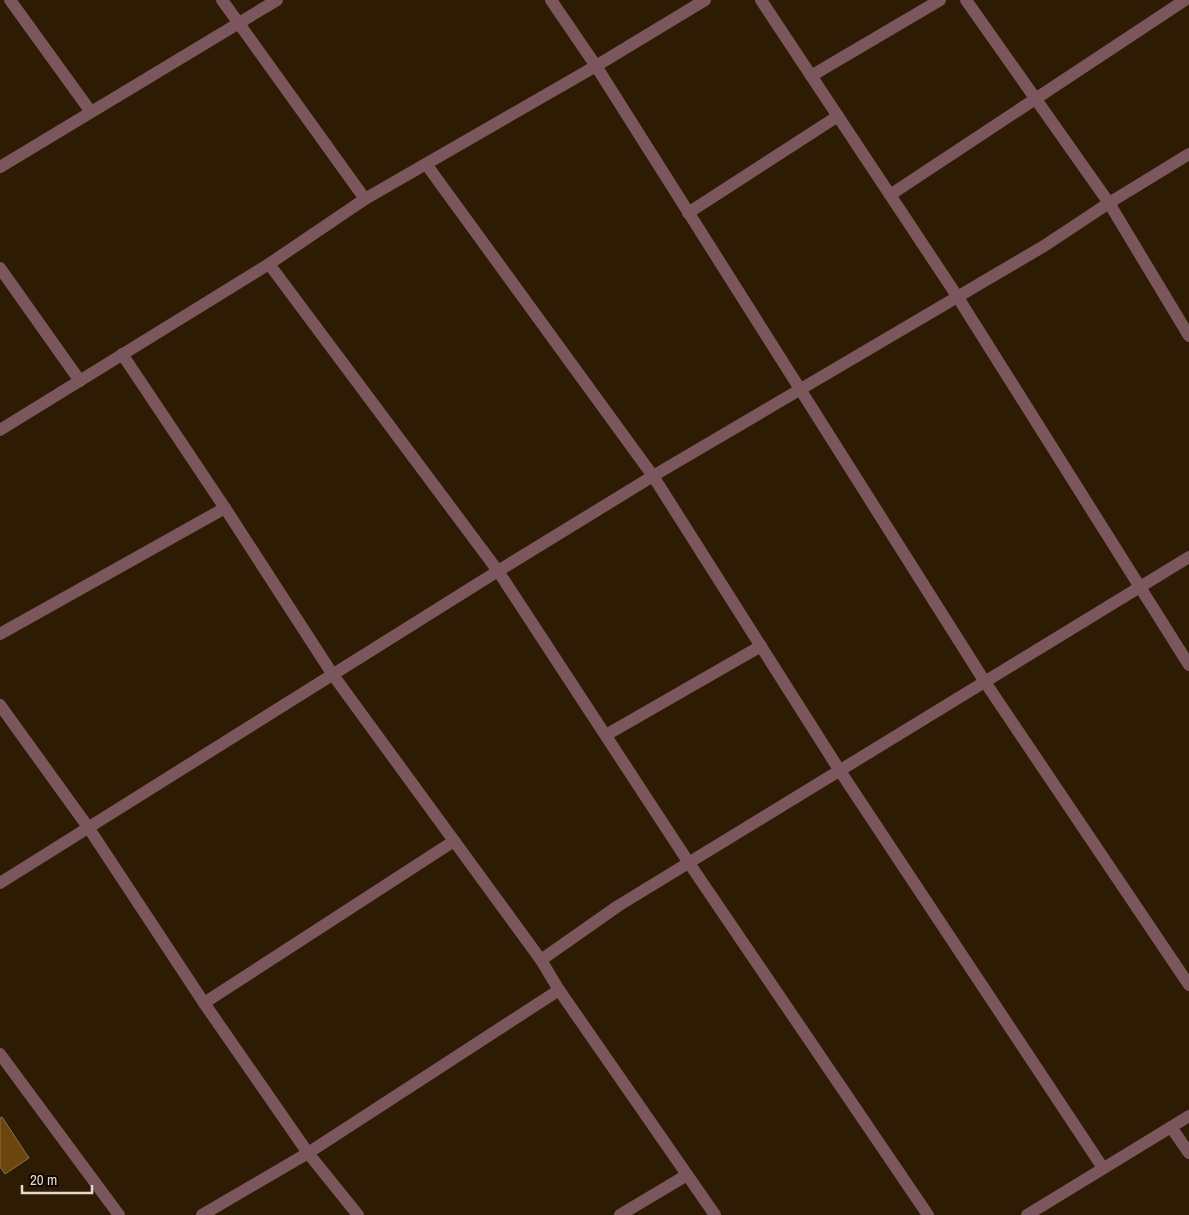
<svg xmlns="http://www.w3.org/2000/svg" width="1189" height="1215" font-family="'Archivo Narrow',sans-serif">
  <rect width="100%" height="100%" fill="#2e1b03"/>
  <!-- building -->
  <path fill="#6c450c" stroke="#887157" d="M2,1117L29,1158L5,1174L0,1167V1118Z"/>
  <g fill="none" stroke-linecap="round" stroke-linejoin="round">
    <!-- minor -->
    <g stroke="#7b575d" stroke-width="12">
      <path d="M10,0L91,112"/>
      <path d="M222,0L365,199"/>
      <path d="M551,0L596,66L985,682L1189,985"/>
      <path d="M761,0L957,296L1189,665"/>
      <path d="M966,0L1109,203L1189,336"/>
      <path d="M811,76L940,0"/>
      <path d="M426,164L653,476L840,771L1103,1168"/>
      <path d="M0,167L277,0"/>
      <path d="M890,195L1185,0"/>
      <path d="M688,213L838,116"/>
      <path d="M269,264L498,571L689,863L928,1215"/>
      <path d="M0,268L80,381"/>
      <path d="M122,354L225,508L333,675L541,960L559,990L715,1215"/>
      <path d="M0,430L269,264L365,199L596,66L705,0"/>
      <path d="M0,634L225,508"/>
      <path d="M0,705L88,827L204,1003L308,1153L358,1215"/>
      <path d="M606,735L761,646"/>
      <path d="M0,883L498,571L653,476L1044,246L1109,203L1189,154"/>
      <path d="M541,960L618,906L1189,557"/>
      <path d="M204,1003L454,841"/>
      <path d="M0,1054L119,1215"/>
      <path d="M1171,1127L1189,1153"/>
      <path d="M202,1215L308,1153L559,990"/>
      <path d="M620,1215L687,1175"/>
      <path d="M1027,1215L1189,1116"/>
    </g>
  </g>
  <!-- scale -->
  <path d="M22 1185v8h70v-8" fill="none" stroke="#e6d9cb" stroke-width="2.5"/>
  <text x="30" y="1185" font-size="15" fill="#e6d9cb" stroke="#0f0702" stroke-width="4" paint-order="stroke">20 m</text>
</svg>
